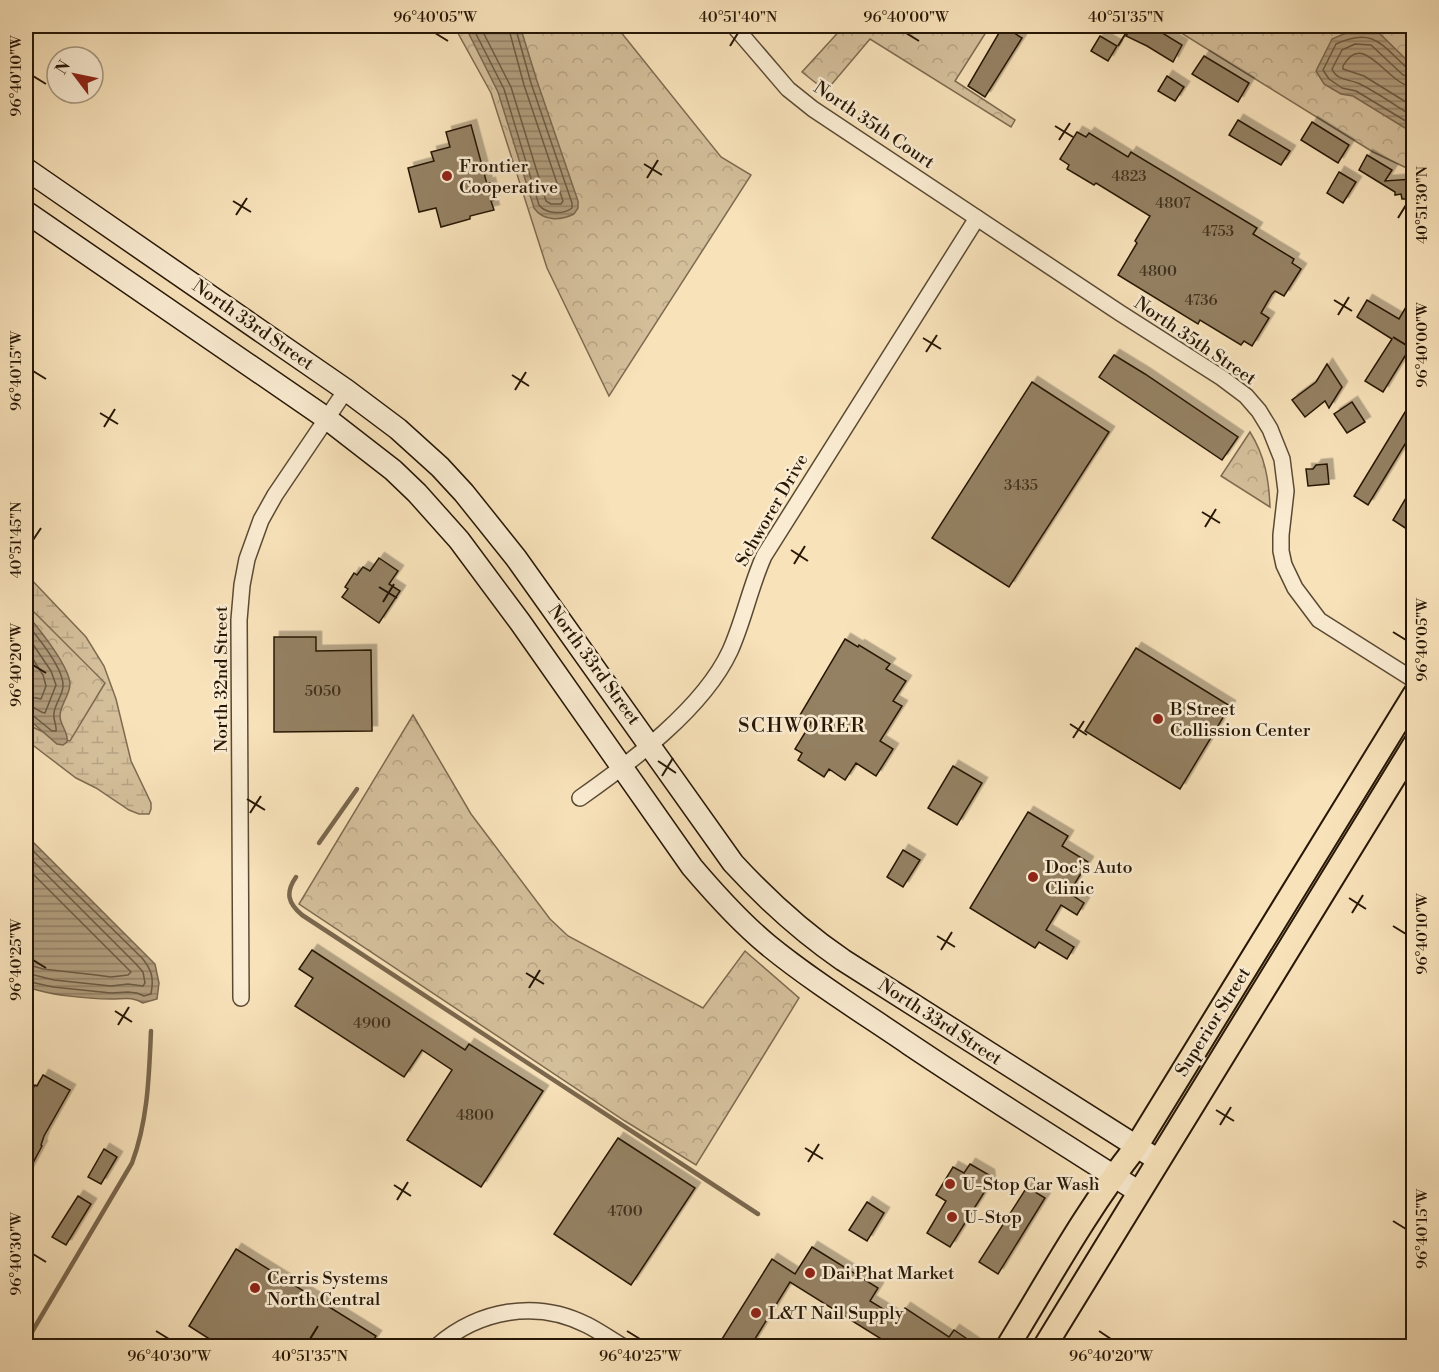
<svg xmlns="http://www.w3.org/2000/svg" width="1439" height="1372" font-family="'Libre Bodoni',serif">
  <defs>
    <pattern id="wetland-marsh" width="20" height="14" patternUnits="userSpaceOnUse" patternTransform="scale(1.5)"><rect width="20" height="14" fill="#d4bf9b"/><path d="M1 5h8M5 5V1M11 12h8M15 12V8" fill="none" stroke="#b6a384"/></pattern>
    <pattern id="park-crowns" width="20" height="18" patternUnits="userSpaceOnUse" patternTransform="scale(1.5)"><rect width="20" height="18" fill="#d4bf9b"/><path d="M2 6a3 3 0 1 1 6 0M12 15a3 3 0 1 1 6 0" fill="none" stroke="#b6a384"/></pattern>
    <pattern id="water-rules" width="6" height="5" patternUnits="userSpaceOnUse" patternTransform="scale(1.5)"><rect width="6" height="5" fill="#b19d7d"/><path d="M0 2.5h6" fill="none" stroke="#907f64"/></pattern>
    <filter id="shadow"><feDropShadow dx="5.5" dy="-5.5" stdDeviation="0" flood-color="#0004"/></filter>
  </defs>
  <rect width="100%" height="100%" fill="#f8e2ba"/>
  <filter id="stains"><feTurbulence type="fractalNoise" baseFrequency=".00333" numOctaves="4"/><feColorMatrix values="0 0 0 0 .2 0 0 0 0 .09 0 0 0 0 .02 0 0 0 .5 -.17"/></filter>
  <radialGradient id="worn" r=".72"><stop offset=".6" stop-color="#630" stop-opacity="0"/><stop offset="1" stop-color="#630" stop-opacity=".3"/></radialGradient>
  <!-- wetland -->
  <path fill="url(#wetland-marsh)" stroke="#7e6b50" stroke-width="1.5" d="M26,574L86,637L104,666L116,699L131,761L151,803V809L149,814H139L129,810L96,788L76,778L26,740Z"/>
  <!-- park -->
  <g fill="url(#park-crowns)" stroke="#7e6b50" stroke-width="1.5">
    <path d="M454,26H616L721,157L751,175L609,396L547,268L491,93Z"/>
    <path d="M844,26H990L955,81L1015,120L1011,127L870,39L826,91L802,72Z"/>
    <path d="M1170,26H1413V171L1373,152Z"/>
    <path d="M1250,432C1265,456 1269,480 1270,507L1221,476Z"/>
    <path d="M26,604L105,683L70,741L56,738L26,724Z"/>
    <path d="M413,715L471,814L550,919L568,936L703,1008L745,951L799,998L696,1165L625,1121L299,904Z"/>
  </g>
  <!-- water -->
  <g fill="url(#water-rules)" stroke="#7a674d" stroke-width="1.5">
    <path d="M465,26H520L537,81L578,201V208L574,214C560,221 543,221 534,208L498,92Z"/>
    <path d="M1353,30L1378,32L1413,66V133L1353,96L1341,94L1324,84L1316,71L1332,39Z"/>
    <path d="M26,613C38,628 69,665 70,684C70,695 60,705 60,716C60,726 69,732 67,742L63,745L57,744L26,717Z"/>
    <path d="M26,835L155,964L159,983L157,999L143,1003C132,996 124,999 111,999C89,999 45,995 26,986Z"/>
  </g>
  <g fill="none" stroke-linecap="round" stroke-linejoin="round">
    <!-- shore -->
    <g stroke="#6c5a42" stroke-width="1.5">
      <path d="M472,26L504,89L539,205C546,214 563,215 572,208V203L531,83L515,26"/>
      <path d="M480,26L511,87L546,201L551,204H561L563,201L524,85L508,26"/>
      <path d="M1414,70L1407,68C1381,44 1373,27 1336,44L1323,70L1329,79L1342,88L1356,91L1414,126"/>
      <path d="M1414,78L1403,75L1371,45L1355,44L1342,50L1332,69C1337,81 1350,79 1360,84C1378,93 1396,106 1414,117"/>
      <path d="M1414,87C1387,86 1364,28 1343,66V69L1364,76L1414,107"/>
      <path d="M26,623C37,636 65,669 63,687C62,696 55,704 54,713C53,720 57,726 56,731H52L31,714L26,713"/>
      <path d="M26,634L51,671L56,685L45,713C39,713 34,705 26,705"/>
      <path d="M26,648L43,675L46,686L41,699L26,696"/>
      <path d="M26,844L142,958C152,970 154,978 151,994L144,996L137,993L128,992L111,993L53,987L26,981"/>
      <path d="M26,854L136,964L143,972L145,983L143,986L128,984L111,986L54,980L26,973"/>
      <path d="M26,867L131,972L128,975L111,977L96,975L43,969L26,964"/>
    </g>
    <!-- stream -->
    <g stroke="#7a674d" stroke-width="4.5">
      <path d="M319,843L357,789"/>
      <path d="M296,877C285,893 288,903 302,915L758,1214"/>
      <path d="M26,1342L132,1163C148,1120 149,1076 151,1031"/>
    </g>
  </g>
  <!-- building -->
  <g fill="#948164" stroke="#271706" stroke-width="1.5" filter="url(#shadow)">
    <path d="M1003,26L1022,38L985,97L968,86Z"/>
    <path d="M1132,26H1151L1182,45L1173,62L1147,46L1126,36Z"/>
    <path d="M1100,36L1117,46L1108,61L1091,51Z"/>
    <path d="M1204,56L1249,83L1238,102L1192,74Z"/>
    <path d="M1167,76L1184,87L1175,101L1158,91Z"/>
    <path d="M1238,120L1290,151L1281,165L1229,135Z"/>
    <path d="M1312,122L1349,145L1338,163L1301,140Z"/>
    <path d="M471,125L487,184L490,183L494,200L491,201L494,210L470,216V219L441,227L436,208L419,212L408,168L434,161L431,152L450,147L446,132Z"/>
    <path d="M1077,132L1086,137L1089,133L1128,157L1131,152L1257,228L1253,234L1294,259L1292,263L1301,269L1284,296L1275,291L1272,294L1261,313L1269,318L1252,346L1244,341L1241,345L1200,320L1198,324L1118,275L1137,243L1135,241L1150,216L1096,183L1094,185L1067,169L1069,165L1060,159Z"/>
    <path d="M1367,155L1392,170L1385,181L1413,179V199H1402L1401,194L1395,195V192L1359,170Z"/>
    <path d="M1339,172L1356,182L1343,203L1327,193Z"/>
    <path d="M1413,295V343L1383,392L1365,381L1392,339L1357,317L1367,300L1399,319Z"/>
    <path d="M1114,355L1145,374L1238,437L1222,460L1099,377Z"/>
    <path d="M1327,364L1342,387L1329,408L1325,401L1305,417L1292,400L1316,382Z"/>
    <path d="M1032,382L1109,432L1009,587L932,538Z"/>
    <path d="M1413,399V431L1368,505L1354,496Z"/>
    <path d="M1352,402L1365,422L1347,433L1334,414Z"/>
    <path d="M1327,464L1329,484L1308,486L1306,469H1313L1316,465Z"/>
    <path d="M1413,486V533L1393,520Z"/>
    <path d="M379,558L398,571L389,584L400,591L379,623L342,597L348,589L345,587L354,573L357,575L363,567L370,571Z"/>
    <path d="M274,637H316V651L371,650L372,731L274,732Z"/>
    <path d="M845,639L858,647L859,645L890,664L886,669L906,681L893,701L902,706L880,741L893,749L876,776L856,763L845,780L829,769L824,777L798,760L802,753L795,749L811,723L800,715Z"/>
    <path d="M1136,648L1230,706L1180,789L1085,731Z"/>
    <path d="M953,766L982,783L957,825L928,808Z"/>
    <path d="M1028,812L1068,836L1062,846L1088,862L1069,893L1084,903L1077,915L1061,905L1046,930L1074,947L1067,959L1039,942L1035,948L970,908Z"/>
    <path d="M903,850L920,860L903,887L887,877Z"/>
    <path d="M312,950L465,1050L469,1044L543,1091L481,1187L407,1140L452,1070L422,1050L404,1077L295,1006L313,978L299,969Z"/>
    <path d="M43,1075L70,1090L44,1136L41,1145L42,1146L26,1176V1103L31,1091L35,1085L37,1086Z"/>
    <path d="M618,1138L695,1188L631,1285L554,1234Z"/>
    <path d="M104,1149L117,1157L101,1184L88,1177Z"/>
    <path d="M970,1164L989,1175L990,1183L950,1247L927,1233L946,1201L936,1195L953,1167L964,1173Z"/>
    <path d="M1027,1187L1045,1198L998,1274L979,1262Z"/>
    <path d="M78,1196L91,1204L66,1245L52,1237Z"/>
    <path d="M867,1202L884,1213L867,1241L849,1230Z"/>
    <path d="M812,1247L878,1288L870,1301L898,1318L905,1308L949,1337L954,1330L979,1347H894L790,1282L750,1347H717L772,1259L795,1274Z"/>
    <path d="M236,1249L376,1336L369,1347H222L189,1326Z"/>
  </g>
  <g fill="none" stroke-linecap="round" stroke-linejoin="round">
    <!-- street casing -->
    <g stroke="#5b4a33" stroke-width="18">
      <g id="street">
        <path d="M734,26L788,89L813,109L1120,313L1222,378L1246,396L1259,411L1270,429L1282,459L1286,491L1281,535V551L1284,565L1295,588L1319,620L1414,680"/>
        <path d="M580,798C631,762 703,709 730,651C744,620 750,587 764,556L977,218"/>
        <path d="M241,998L239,620L242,585L247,559L261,520L275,495L346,390"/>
        <path d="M437,1346C479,1310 536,1299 587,1325C599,1331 610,1339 622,1346"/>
      </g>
    </g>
    <!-- secondary casing -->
    <g stroke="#271706" stroke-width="24">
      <g id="secondary">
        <path d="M26,169L346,390L398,429L440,467L464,493L516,558L733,863C767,900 802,932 843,960L1158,1160"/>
        <path d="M26,212L326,418L393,470L417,493L459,540L520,622L692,867C715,894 740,922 768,945C812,981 862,1012 909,1044C985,1095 1062,1143 1139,1192"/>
      </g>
    </g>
    <!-- primary casing -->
    <g stroke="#271706" stroke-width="26">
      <g id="primary">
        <path d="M1008,1346C1049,1279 1087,1209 1136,1147L1414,695"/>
        <path d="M1045,1346L1414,745"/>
      </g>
    </g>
    <!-- street -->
    <use href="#street" stroke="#faecd2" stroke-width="15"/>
    <!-- secondary -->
    <use href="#secondary" stroke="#faecd2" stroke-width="21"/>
    <!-- primary -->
    <use href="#primary" stroke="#f8e2ba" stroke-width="22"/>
  </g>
  <!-- ticks -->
  <path fill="none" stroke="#271706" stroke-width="2" d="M435,33L448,41M906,33L919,41M730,46L738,33M1118,46L1126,33M33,76L46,84M1055,126L1073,137M1059,140L1070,123M644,164L662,175M647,178L658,160M233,201L251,212M236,215L247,198M1398,218L1406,205M1334,300L1352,311M1338,315L1349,297M1393,337L1406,345M923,338L941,349M926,352L937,335M33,371L46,379M512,375L529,386M515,390L526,372M100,413L118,424M104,427L115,409M1202,512L1220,523M1205,527L1216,509M33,540L41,528M791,550L808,561M794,564L805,546M379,587L397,598M383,602L394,584M1393,632L1406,640M33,665L46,673M1070,724L1087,735M1073,738L1084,721M658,761L676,773M662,776L673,758M247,799L265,810M250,813L261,796M1349,898L1366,909M1352,913L1363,895M1393,926L1406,934M937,936L955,947M941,950L952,932M33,960L46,968M526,973L544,984M529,988L540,970M115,1011L132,1022M118,1025L129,1007M1216,1110L1234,1121M1220,1125L1231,1107M805,1148L823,1159M808,1162L819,1144M394,1185L411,1196M397,1200L408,1182M1393,1221L1406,1229M33,1254L46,1262M156,1331L169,1339M627,1331L640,1339M1099,1331L1111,1339M310,1339L318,1326"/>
  <!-- markers -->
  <g fill="#8f2418" stroke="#faecd2" stroke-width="2">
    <circle cx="447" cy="176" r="6"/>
    <circle cx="1158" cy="719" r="6"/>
    <circle cx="1033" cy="877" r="6"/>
    <circle cx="950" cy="1184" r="6"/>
    <circle cx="952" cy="1217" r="6"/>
    <circle cx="810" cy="1273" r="6"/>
    <circle cx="255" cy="1288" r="6"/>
    <circle cx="756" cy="1313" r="6"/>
  </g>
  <g text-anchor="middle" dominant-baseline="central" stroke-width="5" stroke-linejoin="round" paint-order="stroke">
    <!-- number labels -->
    <g font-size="15" fill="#42321e">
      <text x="1129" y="176">4823</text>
      <text x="1173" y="203">4807</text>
      <text x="1218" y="231">4753</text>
      <text x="1158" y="271">4800</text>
      <text x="1201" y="300">4736</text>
      <text x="1021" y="485">3435</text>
      <text x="323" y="691">5050</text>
      <text x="372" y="1023">4900</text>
      <text x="475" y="1115">4800</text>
      <text x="625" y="1211">4700</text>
    </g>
    <!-- street labels -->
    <g font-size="18" fill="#271706" stroke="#faecd2">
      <text transform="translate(874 125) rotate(34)">North 35th Court</text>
      <text transform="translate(253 325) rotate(35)">North 33rd Street</text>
      <text transform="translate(1195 341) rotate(34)">North 35th Street</text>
      <text transform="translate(772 510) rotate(-60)">Schworer Drive</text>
      <text transform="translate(594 665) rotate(54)">North 33rd Street</text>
      <text transform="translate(221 679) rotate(-90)">North 32nd Street</text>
      <text transform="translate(940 1022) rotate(33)">North 33rd Street</text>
      <text transform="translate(1213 1022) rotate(-58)">Superior Street</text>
    </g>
    <!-- poi labels -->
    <g font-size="18" fill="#271706" stroke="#faecd2" text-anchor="start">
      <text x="459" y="166">Frontier<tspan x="459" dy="21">Cooperative</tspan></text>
      <text x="1170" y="709">B Street<tspan x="1170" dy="21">Collission Center</tspan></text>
      <text x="1045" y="867">Doc's Auto<tspan x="1045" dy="21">Clinic</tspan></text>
      <text x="962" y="1184">U-Stop Car Wash</text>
      <text x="964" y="1217">U-Stop</text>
      <text x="822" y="1273">Dai Phat Market</text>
      <text x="267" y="1278">Cerris Systems<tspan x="267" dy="21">North Central</tspan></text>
      <text x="768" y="1313">L&amp;T Nail Supply</text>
    </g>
    <!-- neighbourhood labels -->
    <g font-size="20" letter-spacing="1.5" fill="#271706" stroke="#faecd2">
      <text x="802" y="726">SCHWORER</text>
    </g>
  </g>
  <!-- margin -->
  <rect width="1439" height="1372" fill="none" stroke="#f8e2ba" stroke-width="66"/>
  <!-- north arrow -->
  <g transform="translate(75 75) rotate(302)"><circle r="28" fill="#faecd2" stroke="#a69780" stroke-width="1.5"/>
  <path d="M0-4.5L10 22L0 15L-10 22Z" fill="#8f2418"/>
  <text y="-9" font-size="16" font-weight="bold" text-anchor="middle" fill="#271706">N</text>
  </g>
  <rect x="33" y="33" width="1373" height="1306" fill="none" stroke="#271706" stroke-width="2"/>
  <g font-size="15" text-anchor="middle" fill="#271706">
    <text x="435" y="22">96°40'05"W</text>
    <text x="738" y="22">40°51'40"N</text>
    <text x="906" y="22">96°40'00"W</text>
    <text x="1126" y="22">40°51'35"N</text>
    <text transform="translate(16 76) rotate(-90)" y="5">96°40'10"W</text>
    <text transform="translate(1422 205) rotate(-90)" y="5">40°51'30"N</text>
    <text transform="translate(1422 345) rotate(-90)" y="5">96°40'00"W</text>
    <text transform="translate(16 371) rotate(-90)" y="5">96°40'15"W</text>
    <text transform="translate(16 540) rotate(-90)" y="5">40°51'45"N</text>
    <text transform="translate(1422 640) rotate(-90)" y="5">96°40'05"W</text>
    <text transform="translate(16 665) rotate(-90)" y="5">96°40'20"W</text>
    <text transform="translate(1422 934) rotate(-90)" y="5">96°40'10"W</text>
    <text transform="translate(16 960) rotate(-90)" y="5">96°40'25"W</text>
    <text transform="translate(1422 1229) rotate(-90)" y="5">96°40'15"W</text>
    <text transform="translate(16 1254) rotate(-90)" y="5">96°40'30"W</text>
    <text x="169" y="1361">96°40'30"W</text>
    <text x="310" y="1361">40°51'35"N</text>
    <text x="640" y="1361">96°40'25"W</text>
    <text x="1111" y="1361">96°40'20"W</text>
  </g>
  <rect width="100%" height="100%" filter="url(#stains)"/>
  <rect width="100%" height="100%" fill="url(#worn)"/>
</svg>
